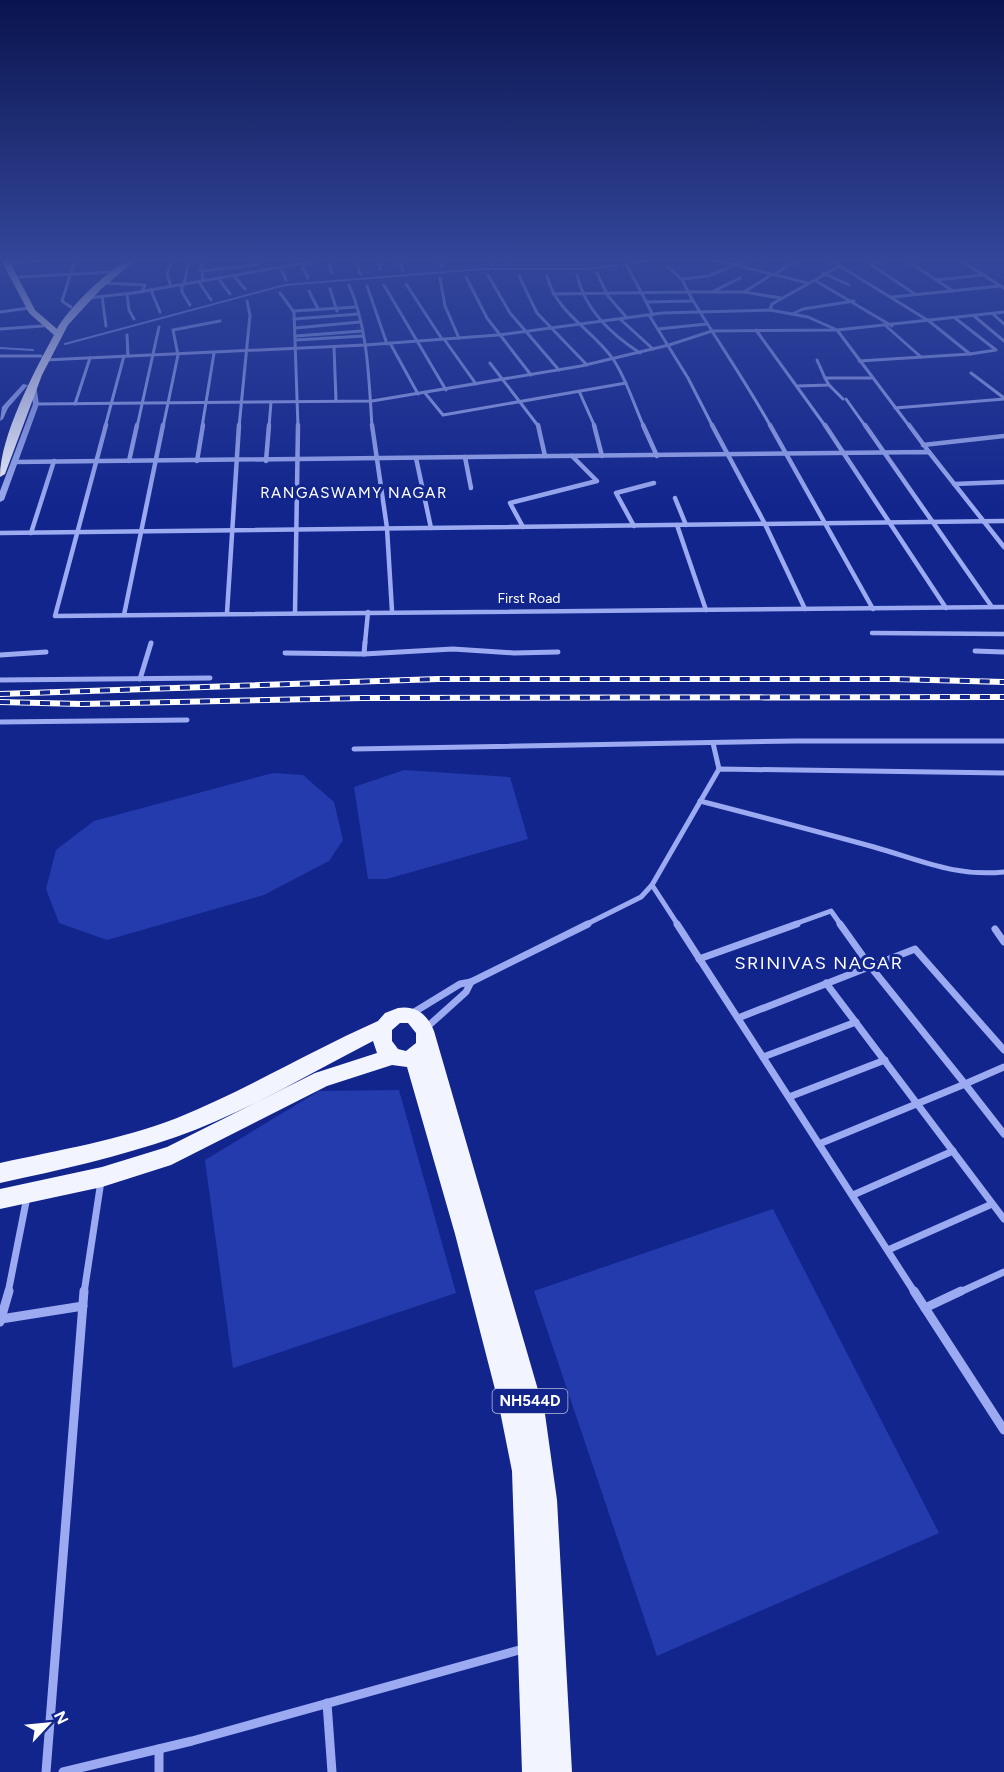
<svg xmlns="http://www.w3.org/2000/svg" width="1004" height="1772" font-family="Figtree,sans-serif">
  <rect width="100%" height="100%" fill="#12258d"/>
  <!-- green -->
  <g fill="#243bad">
    <path d="M404,770L510,777L528,839L387,879H368L354,787Z"/>
    <path d="M273,773L303,775L334,802L343,840L329,861L264,895L107,940L59,923L46,889L56,850L94,821Z"/>
    <path d="M399,1090L456,1293L233,1368L205,1160L319,1091Z"/>
    <path d="M773,1209L939,1533L657,1656L534,1291Z"/>
  </g>
  <g fill="none" stroke-linecap="round" stroke-linejoin="round">
    <!-- stream -->
    <g stroke="#8ca0f5" stroke-width="2">
      <path d="M633,263L651,260"/>
      <path d="M65,344L285,285L482,269H587L618,265"/>
      <path d="M0,348L33,350"/>
    </g>
    <!-- minor-far4 -->
    <g stroke="#9baaf1" stroke-width="3">
      <path d="M201,260L203,281"/>
      <path d="M328,260L332,273"/>
      <path d="M356,260L360,274"/>
      <path d="M378,260L380,269"/>
      <path d="M399,260L403,270"/>
      <path d="M438,260L443,267"/>
      <path d="M491,260L493,264"/>
      <path d="M624,260L653,315"/>
      <path d="M714,260L808,283"/>
      <path d="M830,260L929,321L970,354L859,361"/>
      <path d="M891,260L870,264L915,294"/>
      <path d="M906,260L953,291"/>
      <path d="M960,260L1004,288"/>
      <path d="M12,263L43,260"/>
      <path d="M301,264L308,278"/>
      <path d="M667,266L681,279"/>
      <path d="M281,268L286,280"/>
      <path d="M200,271L258,265"/>
      <path d="M597,273L608,296L627,318"/>
      <path d="M823,273L849,285"/>
      <path d="M488,275L510,313L559,370"/>
      <path d="M577,275C585,310 611,334 640,353"/>
      <path d="M771,275L744,292L781,298"/>
      <path d="M773,275L798,260"/>
      <path d="M234,276L245,289"/>
      <path d="M519,276L537,313L587,365"/>
      <path d="M547,276C556,313 592,329 613,359C626,378 634,405 644,427"/>
      <path d="M20,277L111,272"/>
      <path d="M466,277L487,318L531,375"/>
      <path d="M440,278L445,306L459,338"/>
      <path d="M219,279L230,294"/>
      <path d="M937,280L983,275"/>
      <path d="M816,281L892,326"/>
      <path d="M199,282L211,300"/>
      <path d="M102,283L145,285L142,292"/>
      <path d="M406,284L442,339"/>
      <path d="M182,285V292L190,305"/>
      <path d="M184,285L189,260"/>
      <path d="M349,285C368,327 369,381 372,427"/>
      <path d="M384,285L446,390"/>
      <path d="M367,286L387,344"/>
      <path d="M171,287L167,274L172,260"/>
      <path d="M330,289L337,311"/>
      <path d="M151,290L160,312"/>
      <path d="M309,291L318,309"/>
      <path d="M714,291L740,278"/>
      <path d="M744,292H688C715,338 745,380 771,427"/>
      <path d="M280,293L294,312L298,427"/>
      <path d="M127,294L129,310L134,319"/>
      <path d="M553,294L688,292L682,279L708,276L747,260"/>
      <path d="M102,296L106,326"/>
      <path d="M892,297L1000,286"/>
      <path d="M88,298L133,293L321,260"/>
      <path d="M646,302L693,301"/>
      <path d="M71,307L62,301L75,260"/>
      <path d="M770,310L772,304L840,266"/>
      <path d="M293,311L356,307"/>
      <path d="M0,312L29,308"/>
      <path d="M792,314L803,309L854,301"/>
      <path d="M993,314L1004,324"/>
      <path d="M649,315L688,378L713,427"/>
      <path d="M974,316L1004,341"/>
      <path d="M955,318L996,350L970,354"/>
      <path d="M294,319L358,314"/>
      <path d="M620,319L653,349"/>
      <path d="M886,326L921,357"/>
      <path d="M295,328L360,322"/>
      <path d="M0,329L43,326"/>
      <path d="M658,329L707,324"/>
      <path d="M756,330L826,427"/>
      <path d="M127,335L128,356"/>
      <path d="M296,336L362,331"/>
      <path d="M444,339L476,384"/>
      <path d="M296,340L363,336"/>
      <path d="M390,343L418,394"/>
      <path d="M334,347L336,401"/>
      <path d="M0,356H41"/>
      <path d="M45,360L365,345L498,335L662,313L770,310L808,317L837,330L910,427"/>
      <path d="M817,360L825,378"/>
      <path d="M490,363L539,427"/>
      <path d="M971,373L1004,398"/>
      <path d="M829,385L843,399"/>
      <path d="M797,386L829,385L825,378H871"/>
      <path d="M579,391L595,427"/>
      <path d="M425,393L443,415L626,383"/>
      <path d="M846,399L866,427"/>
      <path d="M36,404L372,401L581,366L669,345L712,331L837,330L1004,312"/>
      <path d="M75,404L90,358"/>
      <path d="M895,408L1004,399"/>
      <path d="M105,427L124,356"/>
      <path d="M137,427L159,327"/>
      <path d="M163,427L178,355L173,330L220,321"/>
      <path d="M202,427L214,353"/>
      <path d="M239,427L250,315L247,301"/>
      <path d="M269,427L271,402"/>
    </g>
    <!-- minor-far3 -->
    <g stroke="#9baaf1" stroke-width="4.5">
      <path d="M106,425L55,616L1004,607"/>
      <path d="M372,425L387,528L392,611"/>
      <path d="M538,425L545,456"/>
      <path d="M594,425L602,456"/>
      <path d="M643,425L657,456"/>
      <path d="M712,425L765,524L805,609"/>
      <path d="M770,425L873,609"/>
      <path d="M825,425L946,608"/>
      <path d="M865,425L992,607"/>
      <path d="M909,425L929,452"/>
      <path d="M923,445L1004,436"/>
      <path d="M465,457L471,488"/>
      <path d="M416,458L431,528"/>
      <path d="M129,461L137,425"/>
      <path d="M197,461L203,425"/>
      <path d="M266,461L269,425"/>
      <path d="M14,462L929,452L1004,547"/>
      <path d="M954,484L1004,482"/>
      <path d="M675,498L686,525"/>
      <path d="M677,525L706,610"/>
      <path d="M634,526L616,493L654,483"/>
      <path d="M523,527L510,503L597,481L572,456"/>
      <path d="M0,533L1004,521"/>
      <path d="M31,533L54,461"/>
      <path d="M227,613L239,425"/>
      <path d="M295,613L298,425"/>
      <path d="M124,615L163,425"/>
      <path d="M872,633L1004,634"/>
      <path d="M365,643L368,612"/>
    </g>
    <!-- minor-far2 -->
    <g stroke="#9baaf1" stroke-width="5">
      <path d="M975,651L1004,652"/>
      <path d="M285,653L364,654L453,649L514,653L558,652"/>
      <path d="M364,654L365,642"/>
      <path d="M0,655L46,652"/>
      <path d="M140,679L151,643"/>
      <path d="M0,680L210,678"/>
      <path d="M0,722L187,720"/>
      <path d="M713,743L719,769"/>
      <path d="M354,749L796,741H1004"/>
      <path d="M700,801C758,816 816,831 874,847C920,860 955,877 1004,872"/>
      <path d="M652,885L678,925"/>
      <path d="M585,925L641,897L652,885L719,769L1004,773"/>
      <path d="M792,925L831,911L841,925"/>
    </g>
    <!-- minor-far1 -->
    <g stroke="#9baaf1" stroke-width="7">
      <path d="M677,924L915,1293"/>
      <path d="M995,929L1004,942"/>
      <path d="M699,959L797,924"/>
      <path d="M826,983L1004,1219"/>
      <path d="M411,1014L460,984L471,982L588,924"/>
      <path d="M738,1018L915,949L1004,1050"/>
      <path d="M426,1028L466,992L471,982"/>
      <path d="M763,1057L856,1022"/>
      <path d="M1004,1067L965,1084L1004,1134"/>
      <path d="M789,1097L885,1060"/>
      <path d="M819,1144L965,1084L870,966L840,924"/>
      <path d="M853,1195L953,1151"/>
      <path d="M888,1250L992,1204"/>
      <path d="M8,1293L27,1197"/>
      <path d="M84,1293L101,1181"/>
      <path d="M958,1293L1004,1272"/>
    </g>
    <!-- minor -->
    <g stroke="#9baaf1" stroke-width="9">
      <path d="M914,1291L1004,1430"/>
      <path d="M925,1308L961,1291"/>
      <path d="M1,1319L83,1306"/>
      <path d="M0,1322L9,1291"/>
      <path d="M327,1703L332,1772"/>
      <path d="M159,1749V1772"/>
      <path d="M46,1772L84,1291"/>
      <path d="M63,1772L192,1741L523,1649"/>
    </g>
    <!-- tertiary -->
    <g fill="#9baaf1" fill-rule="evenodd">
      <path d="M33,383L36,385L39,404L4,500L0,502V491L33,404L30,385Z"/>
      <path d="M23,384L28,385L8,408L3,419L0,421L2,407Z"/>
    </g>
    <!-- trunk -->
    <g fill="#f2f4ff" fill-rule="evenodd">
      <path d="M1,260H9L35,310L57,329C67,310 115,260 136,260L101,289L68,325L42,375L5,474L0,477C0,436 34,372 54,335L29,313Z"/>
      <path d="M398,1008C416,1005 428,1015 434,1031L545,1414L557,1500L572,1772H522L512,1471L498,1401L455,1234L407,1067L392,1065L327,1086L171,1165L102,1187L0,1209V1189L102,1167L167,1147L315,1073L377,1053L373,1041C309,1074 244,1113 176,1137C118,1157 60,1170 0,1183V1163C59,1150 120,1140 177,1118C246,1090 310,1051 378,1021L385,1013ZM400,1023H408L416,1033V1043L406,1051L398,1049L392,1041V1030Z"/>
    </g>
    <!-- rail casing -->
    <g stroke="#fff" stroke-width="6">
      <g id="rail">
        <path d="M0,694L438,679H895L1004,682"/>
        <path d="M0,702L82,704L363,698L1004,697"/>
      </g>
    </g>
    <!-- rail -->
    <use href="#rail" stroke="#12258d" stroke-width="4" stroke-dasharray="10" stroke-linecap="butt"/>
  </g>
  <!-- sky -->
  <linearGradient id="sky" x2="0" y2="1"><stop stop-color="#0a144e"/><stop offset="0.51" stop-color="#33469a"/><stop offset="1" stop-color="#33469a" stop-opacity="0"/></linearGradient>
  <rect width="1004" height="509" fill="url(#sky)"/>
  <g text-anchor="middle" dominant-baseline="central" stroke-width="6" stroke-linejoin="round" paint-order="stroke">
    <!-- far-street labels -->
    <g font-size="14" fill="#fff" stroke="#12258d">
      <text x="529" y="598">First Road</text>
    </g>
    <!-- far-neighbourhood labels -->
    <g font-size="15" letter-spacing="1.5" fill="#fff" stroke="#12258d">
      <text x="354" y="493">RANGASWAMY NAGAR</text>
    </g>
    <!-- shield labels -->
    <rect fill="#12258d" stroke="#b8bedd" stroke-width="1.5" x="492.5" y="1389" width="75" height="24" rx="4.5"/>
    <g font-size="15" font-weight="bold" fill="#fff">
      <text x="530" y="1401">NH544D</text>
    </g>
    <!-- neighbourhood labels -->
    <g font-size="18" letter-spacing="1.5" fill="#fff" stroke="#12258d">
      <text x="819" y="963">SRINIVAS NAGAR</text>
    </g>
  </g>
  <!-- north arrow -->
  <g transform="translate(48 1724) rotate(64)" stroke="#12258d" stroke-width="4.5" paint-order="stroke">
  <path d="M0-4.5L10 22L0 15L-10 22Z" fill="#ffffff"/>
  <text y="-9" font-size="16" font-weight="bold" text-anchor="middle" fill="#ffffff">N</text>
  </g>
</svg>
